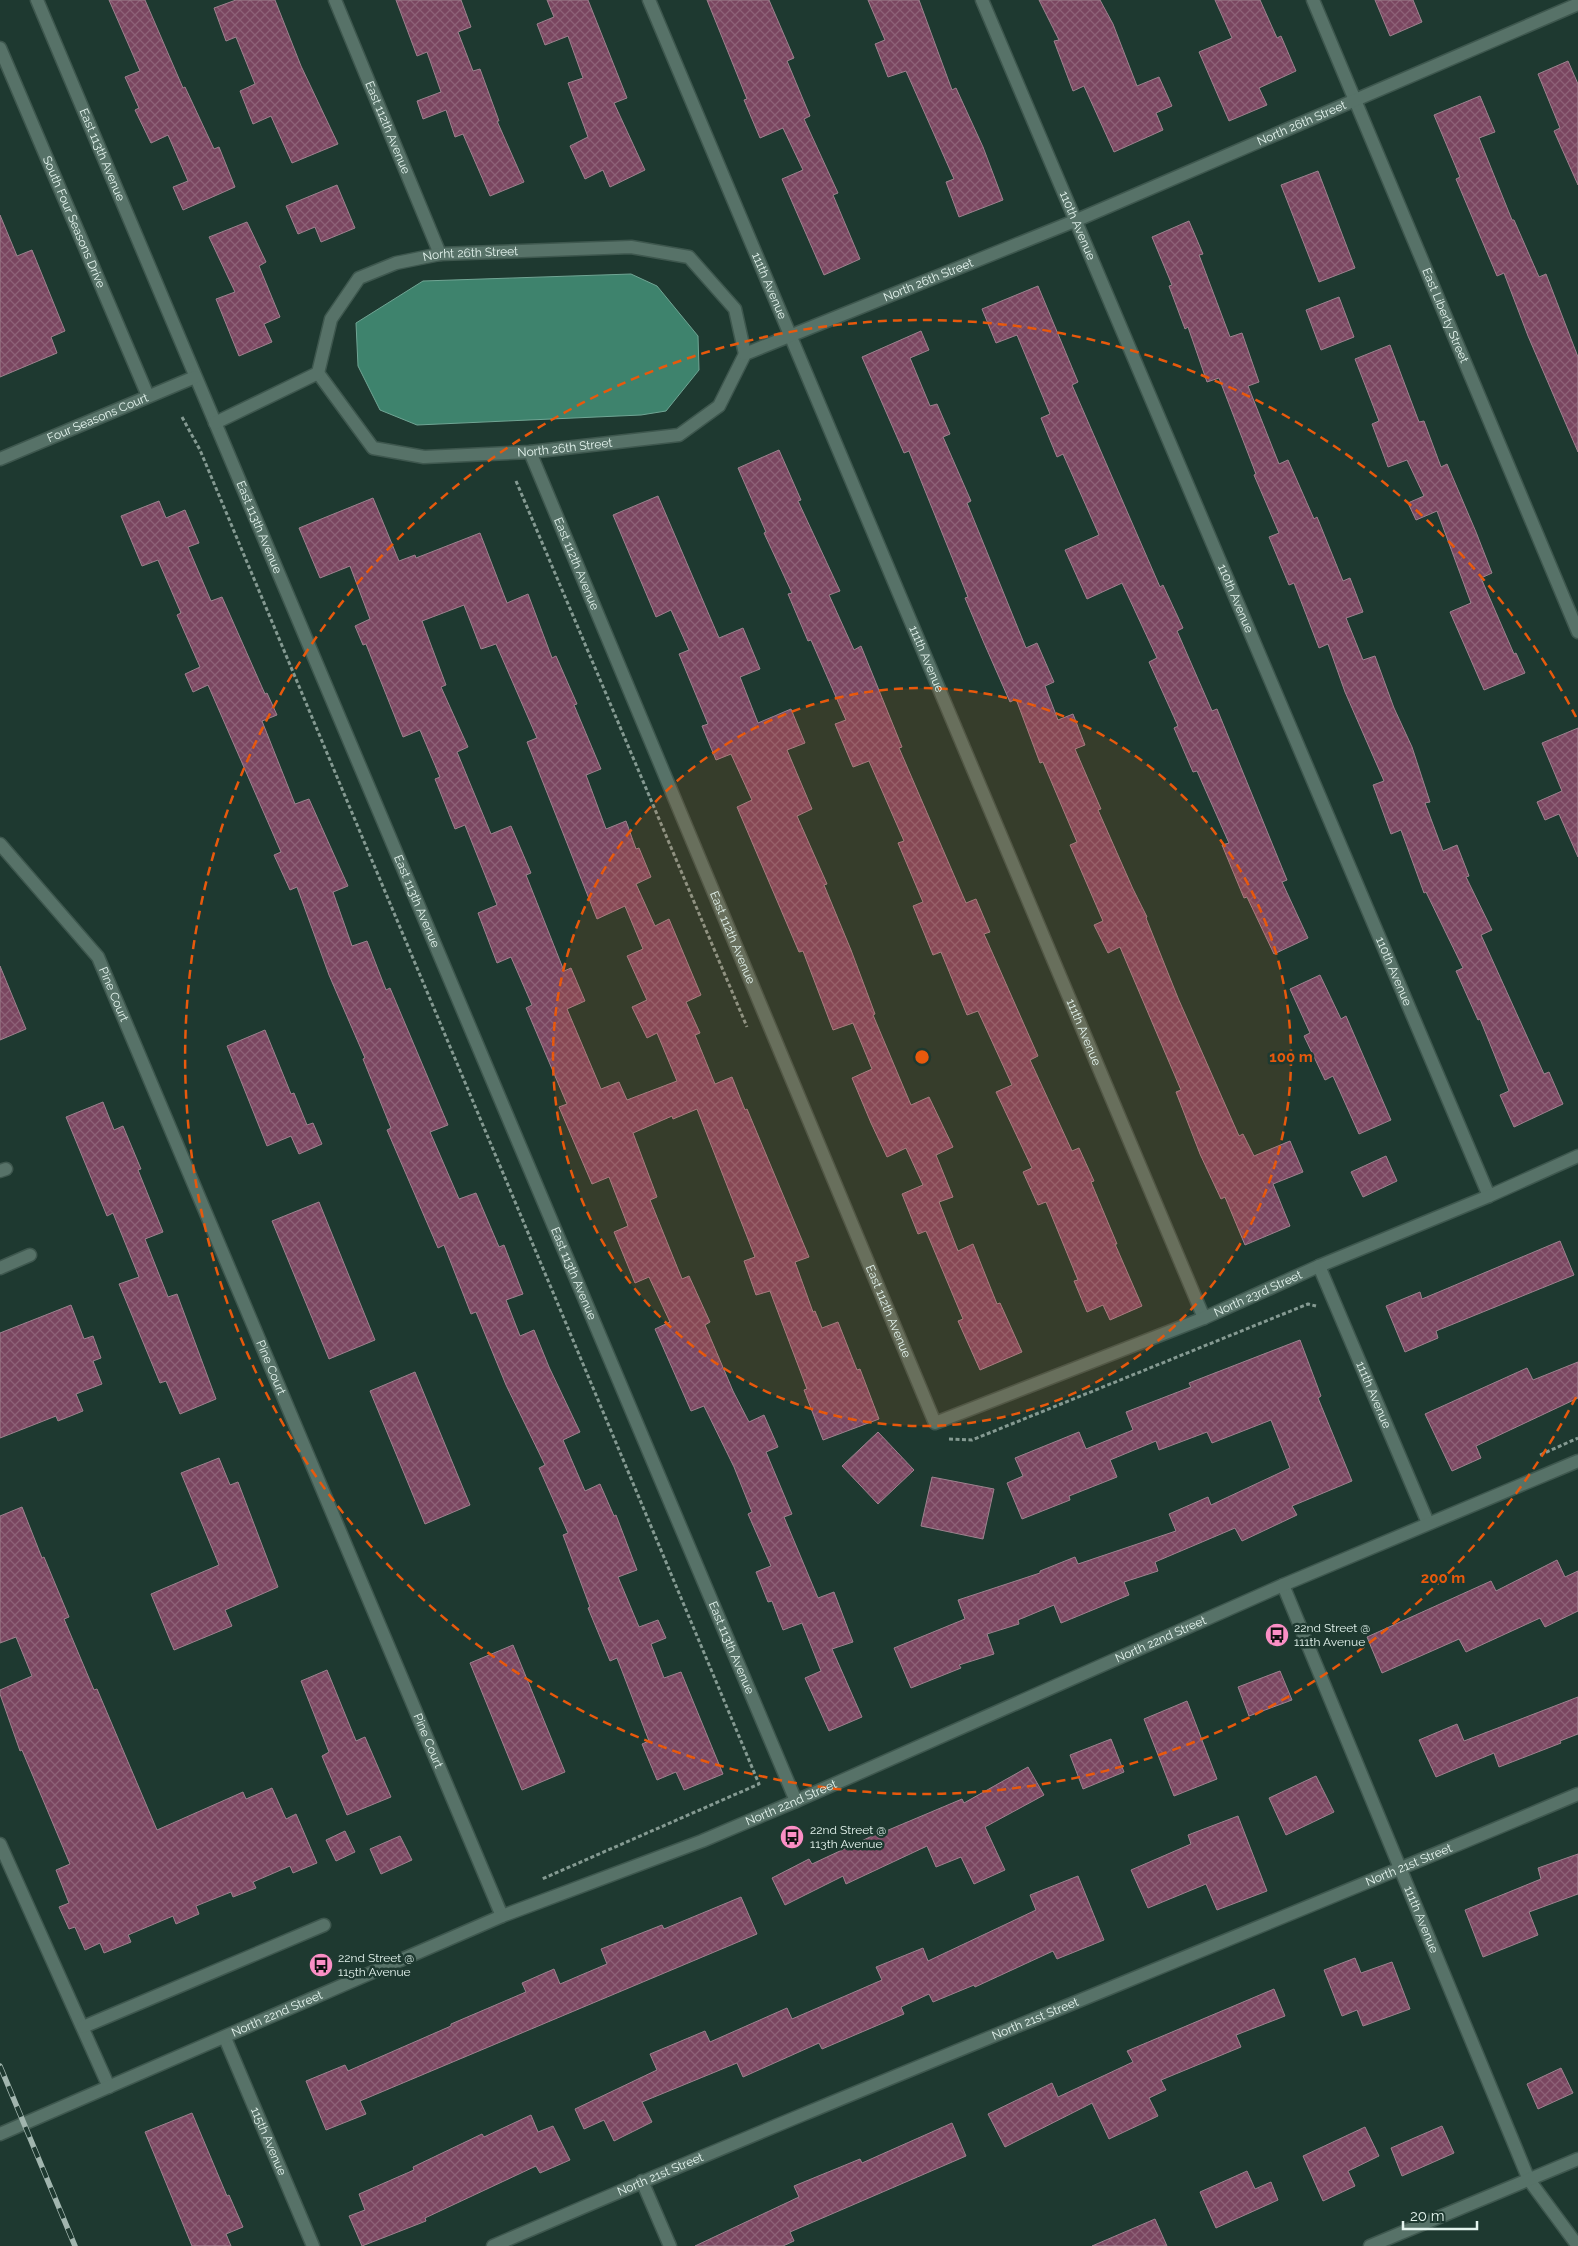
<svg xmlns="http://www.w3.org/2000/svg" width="1578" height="2246" font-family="Raleway,sans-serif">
  <defs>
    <pattern id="building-cross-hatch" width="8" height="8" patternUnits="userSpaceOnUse" patternTransform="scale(1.25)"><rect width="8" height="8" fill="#7a4660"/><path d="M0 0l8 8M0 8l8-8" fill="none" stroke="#8d6177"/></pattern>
  </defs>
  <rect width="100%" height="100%" fill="#1e3930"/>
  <!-- water -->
  <path fill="#3e836d" stroke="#70a594" d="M631,274L657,286L698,336L699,370L666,411L641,415L417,425L380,410L358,366L356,323L423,281Z"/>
  <!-- building -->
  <g fill="url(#building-cross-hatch)" stroke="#9d828e" fill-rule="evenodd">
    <path d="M109,0H145L183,88L185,87L214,149L219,147L235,187L183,210L173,187L188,181L168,135L151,143L135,110L139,108L125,77L140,71Z"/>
    <path d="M236,0H275L301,66L338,144L292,163L271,116L253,124L240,91L255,84L236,37L226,41L214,8Z"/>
    <path d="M396,0H461L471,27L458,32L473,71L480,69L499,121H497L524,182L490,196L463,134L455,137L446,110L423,119L417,101L441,92L427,52L417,56Z"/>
    <path d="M547,0H588L627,98L614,103L645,170L610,187L603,170L585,179L570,146L588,137L568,83L583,78L568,36L545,45L537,24L554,17Z"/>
    <path d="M707,0H769L794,58L787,61L810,116L804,119L838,193L833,195L860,259L824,275L782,179L803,170L783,128L760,138L744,100L747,99Z"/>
    <path d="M868,0H919L952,90L956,88L983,147L1003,200L959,217L946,182L954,179L906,71L888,77L875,44L885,40Z"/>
    <path d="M1039,0H1100L1113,24L1137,86L1159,77L1172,106L1156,113L1163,130L1114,152L1084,86L1073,91L1054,41L1059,40Z"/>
    <path d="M1215,0H1260L1277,38L1281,36L1296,71L1259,88L1267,105L1229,121L1199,52L1232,38Z"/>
    <path d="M1375,0H1413L1422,22L1390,36Z"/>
    <path d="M1568,61L1578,84V185L1554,131L1560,128L1538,74Z"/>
    <path d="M1480,96L1495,132L1479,138L1512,220H1514L1539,277L1546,274L1578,357V452L1528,336L1504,273L1497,276L1456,179L1460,177L1434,115Z"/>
    <path d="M1318,171L1355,268L1319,282L1281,185Z"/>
    <path d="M337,185L355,228L321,242L315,227L298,234L286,206Z"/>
    <path d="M0,215L17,256L32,250L65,331L51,337L57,353L0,377Z"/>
    <path d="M1189,221L1203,254L1199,255L1230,337L1242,333L1259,382L1248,386L1279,464L1288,460L1314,519L1317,517L1343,581L1350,578L1363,612L1346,618L1363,660L1375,656L1394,708L1412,747L1430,802L1425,803L1443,851L1457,845L1469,876L1466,877L1492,930L1481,935L1544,1074L1549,1072L1563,1104L1514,1127L1500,1095L1509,1091L1480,1019L1478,1020L1456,971L1463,968L1426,892L1424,893L1401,830L1391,834L1373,785L1384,781L1345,692L1328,644L1319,648L1294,583L1289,585L1269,537L1279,533L1254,475L1256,474L1219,378L1207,382L1188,327L1185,329L1169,286L1172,285L1152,237Z"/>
    <path d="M247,222L266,262L259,266L280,317L264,324L272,342L239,356L216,299L235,292L209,237Z"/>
    <path d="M1038,286L1078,382L1072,385L1160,587L1163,585L1183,628L1177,631L1212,711L1217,709L1287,880L1282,882L1308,938L1274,954L1247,897L1244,898L1222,845L1229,843L1197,771L1193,772L1174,728L1178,726L1149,662L1157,658L1122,583L1087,599L1065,550L1099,535L1063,454L1057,457L1041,418L1050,414L1017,335L996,343L982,309Z"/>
    <path d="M1339,297L1354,337L1321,350L1306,310Z"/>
    <path d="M921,331L929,350L910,358L930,406L937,404L950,434L943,437L971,501L967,503L1026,648L1037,643L1054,682L1045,686L1058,720L1073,714L1085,745L1075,749L1101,809L1098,810L1133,889L1147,917L1146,918L1178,998L1239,1136L1243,1134L1254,1156L1290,1141L1303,1172L1273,1184L1290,1226L1245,1245L1225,1197L1221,1199L1200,1154L1176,1092L1181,1090L1120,947L1108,953L1094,925L1103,921L1070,845L1077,842L1043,762L1040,763L1016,699L1010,702L984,643L965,598L968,597L909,451L904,453L862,357Z"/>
    <path d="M1390,345L1419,422L1424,421L1441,467L1447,464L1476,532L1492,573L1481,578L1514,654L1516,653L1525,673L1484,690L1450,612L1471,603L1437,511L1416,520L1408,503L1424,496L1407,460L1388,467L1372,424L1379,421L1355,359Z"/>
    <path d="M779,450L801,500L798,501L840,591L829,595L854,650L861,646L902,747L899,748L966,903L976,899L990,932L984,934L1038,1056L1030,1060L1072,1151L1079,1148L1094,1181L1091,1182L1117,1244H1115L1142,1306L1110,1320L1103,1305L1087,1312L1074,1281L1078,1280L1046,1202L1038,1205L1023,1172L1032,1168L996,1092L1012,1085L978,1011L967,1015L941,952L933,955L913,906L923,902L898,843L904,841L869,761L853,767L835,724L846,720L811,640L808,641L788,594L792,593L764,533L766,532L738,468Z"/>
    <path d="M658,496L719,638L743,628L760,669L740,677L758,723L791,709L805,743L787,750L812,809L797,816L827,884L824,885L851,950L875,1014L873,1015L911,1105L929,1097L953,1147L936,1155L953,1197L939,1202L958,1251L973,1244L997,1304L1000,1303L1022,1352L980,1370L958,1321L963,1319L926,1231L918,1234L902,1194L923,1185L906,1148L887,1157L871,1123L852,1078L872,1069L853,1023L833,1030L803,951L799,952L737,807L752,800L731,754L716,760L702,726L708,724L679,654L689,650L671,610L656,617L613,515Z"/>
    <path d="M373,498L399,561L415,555L416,558L480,533L507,603L528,594L552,658L556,656L577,704L574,705L601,769L586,775L606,829L626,821L636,849L639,848L651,877L636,884L655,926L669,919L701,995L686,1002L700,1033L695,1035L715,1084L732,1077L745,1110L747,1109L809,1257L795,1262L813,1312L815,1311L822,1328L838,1322L857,1370L860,1369L879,1419L823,1440L804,1390L807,1389L770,1291L756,1295L744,1261L755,1257L697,1109L673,1119L672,1116L633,1133L657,1197L650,1200L682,1279L689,1276L710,1322L705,1325L733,1391L749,1422L764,1415L778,1447L766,1452L792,1514L784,1517L818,1598L834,1592L853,1642L832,1649L862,1717L829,1731L805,1678L821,1671L802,1623L783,1630L772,1601L768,1602L756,1572L771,1566L748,1514L752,1512L734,1467L704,1406L691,1411L655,1329L670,1322L649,1277L635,1283L614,1232L628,1226L609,1177L592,1184L559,1107L567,1104L526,1008L532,1005L511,957L497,963L478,913L497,905L465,825L455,829L435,779L440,777L420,730L403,737L366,644L363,645L355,626L370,619L350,566L320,578L299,528ZM464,605L481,649L496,644L537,738L527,742L597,919L625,906L643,949L627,956L647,1000L632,1007L647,1038L657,1033L677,1081L627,1100L619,1082L601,1089L567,1009L585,1001L571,968L564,971L526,875L531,873L511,826L491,834L457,752L468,747L441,687L446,685L422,621Z"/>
    <path d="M159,501L166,518L185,510L199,543L188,547L211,601L222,597L265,694L267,693L277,715L262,721L295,804L309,799L348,886L333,892L352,946L367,941L386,990L390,988L448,1125L430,1132L459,1199L476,1193L499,1247L504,1245L523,1294L506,1300L520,1336L534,1330L549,1367L580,1432L563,1440L585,1491L600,1484L614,1516L616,1515L637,1570L618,1577L639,1627L658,1620L666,1638L651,1644L664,1678L681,1672L723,1774L684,1790L676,1772L657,1780L642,1744L649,1741L617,1658L610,1661L588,1608L590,1607L563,1535L568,1533L539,1468L545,1465L506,1385L476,1312L471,1314L444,1245L438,1248L387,1130L391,1128L363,1059L365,1058L329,975L297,887L290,890L274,855L281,852L208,685L193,692L185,674L200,667L177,615L181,613L158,560L142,566L121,516Z"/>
    <path d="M1578,728V857L1559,814L1545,820L1537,802L1562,791L1542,743Z"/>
    <path d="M0,966L26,1029L0,1040Z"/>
    <path d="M1320,975L1341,1019L1346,1016L1391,1120L1359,1134L1333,1076L1325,1080L1304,1036L1310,1033L1290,989Z"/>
    <path d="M265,1030L291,1094L294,1093L307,1125L313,1123L322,1144L299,1154L291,1136L267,1146L227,1046Z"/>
    <path d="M103,1102L114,1130L123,1126L141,1169L138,1170L163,1232L145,1239L168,1297L177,1294L216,1399L180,1414L166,1381L160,1383L119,1284L139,1277L113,1213L107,1216L66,1117Z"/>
    <path d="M1386,1156L1397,1181L1363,1197L1351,1172Z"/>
    <path d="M319,1202L375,1340L329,1359L272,1221Z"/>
    <path d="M1560,1241L1574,1275L1436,1331L1438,1338L1405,1352L1386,1306L1420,1292L1422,1299Z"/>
    <path d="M71,1305L84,1339L93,1336L101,1358L93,1361L102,1384L76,1394L83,1411L58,1421L56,1416L0,1438V1333Z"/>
    <path d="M1300,1340L1321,1396L1318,1398L1352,1481L1292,1506L1297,1515L1242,1541L1235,1528L1155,1562L1158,1571L1124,1582L1129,1595L1061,1623L1054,1605L1018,1620L1019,1624L987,1634L994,1654L959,1665L961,1668L911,1688L894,1648L965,1619L958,1600L1040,1573V1571L1075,1557L1078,1564L1176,1531L1169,1514L1208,1497L1211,1505L1290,1468L1271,1420L1212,1443L1207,1432L1159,1450L1156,1441L1110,1460L1117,1477L1069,1496L1070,1500L1022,1519L1007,1483L1023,1476L1015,1458L1079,1432L1086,1449L1133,1430L1126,1412L1191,1387L1189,1383Z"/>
    <path d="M1578,1362V1398L1476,1446L1481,1458L1452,1471L1425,1414L1527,1368L1533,1380Z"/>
    <path d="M415,1372L470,1505L425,1524L370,1391Z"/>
    <path d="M878,1432L914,1470L878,1504L842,1466Z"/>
    <path d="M219,1458L230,1485L238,1482L278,1587L225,1610L232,1626L174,1650L151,1594L219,1565L181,1473Z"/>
    <path d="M932,1477L994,1489L983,1539L921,1526Z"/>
    <path d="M22,1507L42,1558L44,1557L69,1617L64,1619L94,1690L97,1689L157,1830L243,1792L246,1799L272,1788L286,1819L296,1814L317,1863L293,1873L290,1866L253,1882L256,1888L233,1897L231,1892L196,1906L199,1914L176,1924L173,1916L128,1935L131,1942L104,1953L100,1943L85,1950L75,1927L69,1929L59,1907L69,1903L56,1870L70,1864L22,1750L20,1751L0,1694V1690L32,1676L16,1637L0,1643V1516Z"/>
    <path d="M1557,1560L1565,1577L1578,1571V1611L1545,1627L1540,1618L1466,1652L1459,1639L1382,1673L1367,1637L1491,1581L1496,1591Z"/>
    <path d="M513,1645L565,1772L522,1790L470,1663Z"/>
    <path d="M327,1670L356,1741L365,1737L391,1797L347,1815L322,1756L329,1752L301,1681Z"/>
    <path d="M1280,1671L1292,1700L1249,1716L1238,1687Z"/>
    <path d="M1578,1697V1734L1560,1741L1561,1743L1499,1767L1494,1753L1436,1777L1419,1740L1457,1724L1464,1741Z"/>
    <path d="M1187,1701L1217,1779L1174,1796L1144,1719Z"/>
    <path d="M1111,1739L1124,1772L1083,1789L1070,1755Z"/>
    <path d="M1028,1767L1044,1795L985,1827L1005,1870L974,1884L961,1857L936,1867L927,1846L846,1884L843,1876L785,1905L772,1878L809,1859L812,1864L885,1830L886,1831L962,1799L964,1803Z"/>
    <path d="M1316,1776L1334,1812L1286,1835L1269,1798Z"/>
    <path d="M1238,1816L1267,1891L1217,1910L1206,1884L1148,1908L1131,1870L1191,1844L1188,1835Z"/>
    <path d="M345,1831L355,1852L336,1861L326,1840Z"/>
    <path d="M400,1836L412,1860L381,1874L370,1849Z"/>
    <path d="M1578,1854V1894L1529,1912L1538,1935L1483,1957L1465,1910L1541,1879L1538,1868Z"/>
    <path d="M1078,1876L1104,1940L1057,1959L1053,1951L975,1987L974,1985L933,2002L929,1994L901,2007L904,2014L822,2049L819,2043L743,2077L737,2063L642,2102L652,2122L614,2141L604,2120L584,2129L575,2109L657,2070L650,2054L705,2031L710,2042L787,2008L792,2019L882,1980L876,1967L923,1948L928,1961L1036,1910L1030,1895Z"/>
    <path d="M741,1897L757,1934L360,2101L366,2114L326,2130L306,2081L345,2065L348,2071L451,2026V2024L526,1992L522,1983L554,1969L560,1984L607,1964L601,1949L662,1925L664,1929Z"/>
    <path d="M1355,1958L1361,1973L1392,1962L1410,2009L1363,2026L1357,2010L1342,2016L1324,1970Z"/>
    <path d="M1274,1989L1285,2016L1236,2035L1241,2047L1161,2080L1166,2090L1149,2098L1158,2116L1109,2139L1092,2103L1005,2147L988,2114L1052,2083L1058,2097L1133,2062L1127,2051Z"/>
    <path d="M1561,2068L1573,2093L1538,2109L1527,2084Z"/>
    <path d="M192,2113L227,2196L229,2195L243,2227L226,2234L231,2246H192L145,2132Z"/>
    <path d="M531,2115L538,2132L553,2126L570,2160L540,2173L536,2166L425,2218L426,2221L362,2246L349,2216L365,2210L359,2194L414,2170L413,2167L482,2134L484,2137Z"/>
    <path d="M952,2123L966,2156L790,2232L794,2241L783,2246H695L799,2197L794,2186L860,2159L862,2163Z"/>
    <path d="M1442,2126L1454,2153L1402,2176L1391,2148Z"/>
    <path d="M1365,2127L1379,2156L1348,2171L1355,2186L1323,2201L1303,2156Z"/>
    <path d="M1247,2171L1255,2189L1271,2182L1278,2200L1216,2228L1200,2192Z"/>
    <path d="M1155,2219L1167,2246H1092Z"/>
  </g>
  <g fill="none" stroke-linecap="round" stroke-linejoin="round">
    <!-- minor casing -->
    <g stroke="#3e574e" stroke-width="15">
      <g id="minor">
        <path id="s1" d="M37,0L796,1801"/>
        <path id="s2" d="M335,0L440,254"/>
        <path id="s3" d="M649,0L1204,1318"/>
        <path id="s4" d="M982,0L1489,1196"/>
        <path id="s5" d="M1313,0L1578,632"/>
        <path id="s6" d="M0,48L148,396"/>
        <path id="s7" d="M318,373L373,448L424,457L530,452L679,435L719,406L745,354L1077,220L1578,4"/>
        <path id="s8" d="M215,423L318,373L331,319L359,278L396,263L440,254L631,247L689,257L735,309L745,354"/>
        <path id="s9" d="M530,452L935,1423L1204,1318L1319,1266L1489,1196L1578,1156"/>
        <path id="s10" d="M0,459L195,377"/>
        <path id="s11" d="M0,844L98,957L502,1916"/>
        <path d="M0,1171L6,1169"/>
        <path id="s12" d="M1319,1266L1428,1523"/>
        <path d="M0,1268L30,1255"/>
        <path id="s13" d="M1283,1585L1529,2180L1578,2246"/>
        <path d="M0,1844L109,2087"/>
        <path d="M83,2027L324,1925"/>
        <path id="s14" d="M225,2038L313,2246"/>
        <path id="s15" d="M0,2134L502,1916L702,1841L796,1801L1283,1585L1578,1461"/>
        <path d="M642,2181L670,2246"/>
        <path id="s16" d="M493,2246C852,2090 1217,1947 1578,1794"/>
        <path d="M1370,2246L1578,2159"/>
      </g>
    </g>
    <!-- path -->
    <g stroke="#859a92" stroke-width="3" stroke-dasharray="4 2.5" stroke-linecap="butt">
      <path d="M182,417L200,450L759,1784L542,1879"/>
      <path d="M516,481L747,1027"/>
      <path d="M949,1439L972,1440L1308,1304L1316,1306"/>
      <path d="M1540,1455L1578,1438"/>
    </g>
    <!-- minor -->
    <use href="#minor" stroke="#577268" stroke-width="12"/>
    <!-- rail casing -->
    <g stroke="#a1b5ae" stroke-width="5.5">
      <path id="rail" d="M0,2066L75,2246"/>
    </g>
    <!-- rail -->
    <use href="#rail" stroke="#1e3930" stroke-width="4" stroke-dasharray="11" stroke-linecap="butt"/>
  </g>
  <!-- distance rings -->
  <circle cx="922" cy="1057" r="369" fill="#e8590c" fill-opacity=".12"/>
  <g fill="none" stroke="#e8590c" stroke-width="2.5" stroke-dasharray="9 6">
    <circle cx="922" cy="1057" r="369"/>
    <path d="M1576 1397A737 737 0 1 1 1576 717"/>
  </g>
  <!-- icons -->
  <defs>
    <g id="bus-disc" transform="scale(1.25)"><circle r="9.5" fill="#fb8fc5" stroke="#1e3930"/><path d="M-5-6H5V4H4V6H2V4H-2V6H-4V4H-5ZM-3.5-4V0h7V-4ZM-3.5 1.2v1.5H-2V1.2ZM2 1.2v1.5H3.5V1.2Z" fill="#111"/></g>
  </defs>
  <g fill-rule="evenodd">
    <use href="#bus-disc" x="1277" y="1635"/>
    <use href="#bus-disc" x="792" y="1837"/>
    <use href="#bus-disc" x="321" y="1965"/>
  </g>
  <g text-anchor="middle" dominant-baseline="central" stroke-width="5" stroke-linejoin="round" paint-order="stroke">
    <!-- street labels -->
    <g font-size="12" fill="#e4f4ee" stroke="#1e3930">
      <text stroke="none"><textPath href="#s7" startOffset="1111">North 26th Street</textPath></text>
      <text stroke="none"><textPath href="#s2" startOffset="138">East 112th Avenue</textPath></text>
      <text stroke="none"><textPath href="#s1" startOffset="168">East 113th Avenue</textPath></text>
      <text stroke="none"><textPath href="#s6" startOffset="189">South Four Seasons Drive</textPath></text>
      <text stroke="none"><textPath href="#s4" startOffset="245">110th Avenue</textPath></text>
      <text stroke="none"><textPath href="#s8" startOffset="335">Norht 26th Street</textPath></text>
      <text stroke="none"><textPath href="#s7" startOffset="706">North 26th Street</textPath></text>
      <text stroke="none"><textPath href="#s3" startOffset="310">111th Avenue</textPath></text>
      <text stroke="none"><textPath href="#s5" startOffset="342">East Liberty Street</textPath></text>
      <text stroke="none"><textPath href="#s10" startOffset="106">Four Seasons Court</textPath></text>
      <text stroke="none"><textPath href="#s7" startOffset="286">North 26th Street</textPath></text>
      <text stroke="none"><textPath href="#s1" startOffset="572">East 113th Avenue</textPath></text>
      <text stroke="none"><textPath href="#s9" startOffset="121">East 112th Avenue</textPath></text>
      <text stroke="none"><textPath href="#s4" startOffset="650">110th Avenue</textPath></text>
      <text stroke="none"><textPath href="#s3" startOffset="715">111th Avenue</textPath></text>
      <text stroke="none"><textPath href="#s1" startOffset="978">East 113th Avenue</textPath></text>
      <text stroke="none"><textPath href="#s9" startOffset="526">East 112th Avenue</textPath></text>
      <text stroke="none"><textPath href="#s4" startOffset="1055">110th Avenue</textPath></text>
      <text stroke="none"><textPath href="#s11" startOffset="190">Pine Court</textPath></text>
      <text stroke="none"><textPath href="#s3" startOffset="1120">111th Avenue</textPath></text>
      <text stroke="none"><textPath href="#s1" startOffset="1382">East 113th Avenue</textPath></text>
      <text stroke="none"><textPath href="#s9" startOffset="1400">North 23rd Street</textPath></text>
      <text stroke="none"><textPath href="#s9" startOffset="931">East 112th Avenue</textPath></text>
      <text stroke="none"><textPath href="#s11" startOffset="595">Pine Court</textPath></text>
      <text stroke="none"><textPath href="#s12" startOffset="140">111th Avenue</textPath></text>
      <text stroke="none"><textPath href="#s15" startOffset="1262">North 22nd Street</textPath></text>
      <text stroke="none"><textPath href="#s1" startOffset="1788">East 113th Avenue</textPath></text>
      <text stroke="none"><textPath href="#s11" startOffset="1000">Pine Court</textPath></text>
      <text stroke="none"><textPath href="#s15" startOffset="858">North 22nd Street</textPath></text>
      <text stroke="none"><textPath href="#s16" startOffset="992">North 21st Street</textPath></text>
      <text stroke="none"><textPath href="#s13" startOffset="362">111th Avenue</textPath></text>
      <text stroke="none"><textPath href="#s15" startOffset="302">North 22nd Street</textPath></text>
      <text stroke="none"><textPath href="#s16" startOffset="588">North 21st Street</textPath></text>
      <text stroke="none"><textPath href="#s14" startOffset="112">115th Avenue</textPath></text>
      <text stroke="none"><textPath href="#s16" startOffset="182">North 21st Street</textPath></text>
    </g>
    <!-- poi labels -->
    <g font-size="12" fill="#e4f4ee" stroke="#1e3930" text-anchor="start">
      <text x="1294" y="1628">22nd Street @<tspan x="1294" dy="14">111th Avenue</tspan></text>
      <text x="810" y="1830">22nd Street @<tspan x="810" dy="14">113th Avenue</tspan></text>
      <text x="338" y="1958">22nd Street @<tspan x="338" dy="14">115th Avenue</tspan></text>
    </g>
  </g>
  <circle cx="922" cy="1057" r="8" fill="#e8590c" stroke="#1e3930" stroke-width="2.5"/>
  <g font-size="15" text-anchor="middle" font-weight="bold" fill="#e8590c" stroke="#1e3930" stroke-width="5" stroke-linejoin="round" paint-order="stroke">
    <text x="1291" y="1062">100 m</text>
    <text x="1443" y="1583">200 m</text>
  </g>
  <!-- scale -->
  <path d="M1403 2221v8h74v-8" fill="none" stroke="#e4f4ee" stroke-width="2.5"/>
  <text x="1410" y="2221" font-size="15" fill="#e4f4ee" stroke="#1e3930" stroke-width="4" paint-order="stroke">20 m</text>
</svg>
